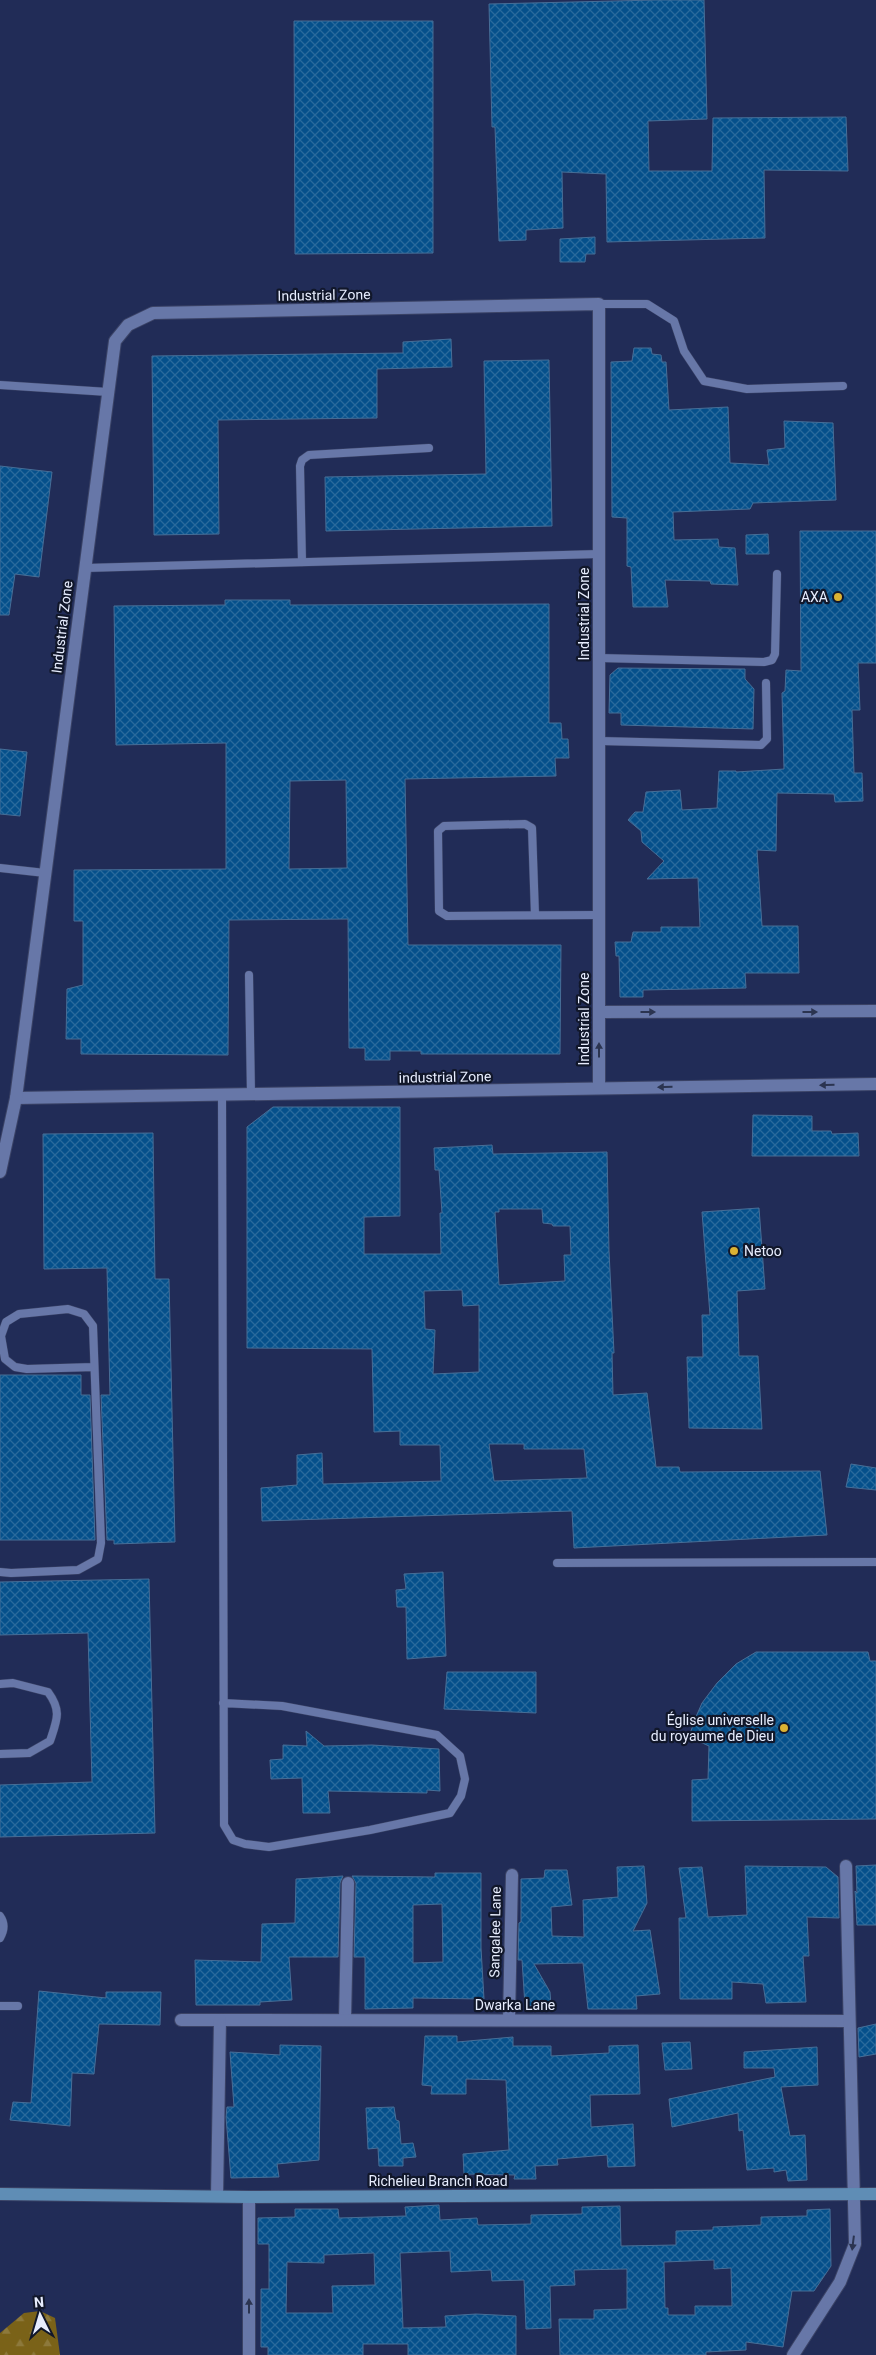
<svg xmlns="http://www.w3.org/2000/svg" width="876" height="2355" font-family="Roboto,sans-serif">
  <defs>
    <pattern id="forest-firs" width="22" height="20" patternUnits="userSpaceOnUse" patternTransform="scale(1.25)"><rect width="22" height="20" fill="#7a6218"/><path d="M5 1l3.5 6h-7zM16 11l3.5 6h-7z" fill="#8d793b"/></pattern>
    <pattern id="building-cross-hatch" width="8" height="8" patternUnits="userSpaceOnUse" patternTransform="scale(1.25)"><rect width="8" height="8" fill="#05508b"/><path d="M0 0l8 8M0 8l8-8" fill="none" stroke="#296a9c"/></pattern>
  </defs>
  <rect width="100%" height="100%" fill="#212c57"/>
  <!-- forest -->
  <path fill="url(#forest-firs)" d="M40,2311L55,2318L60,2355H0V2333L24,2313Z"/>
  <!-- building -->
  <g fill="url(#building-cross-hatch)" stroke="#476e97" fill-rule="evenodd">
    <path d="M656,0H704L707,119L648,121L649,171H712L713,118L846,117L848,171L764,170L765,238L607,242L606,174L562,172L563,228L526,230V240L499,241L495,127H492L489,4Z"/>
    <path d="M294,21H433V253L295,254Z"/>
    <path d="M595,237V254H586L585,262H560V239Z"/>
    <path d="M451,339L452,367L377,369V418L218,420L219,534L154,535L152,356L403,353V342Z"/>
    <path d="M634,348H651L652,354L661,355L662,362H666L669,410L728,407L730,463L769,465L767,450L785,448L784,421L833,423L836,500L753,503L750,509L673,512L674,540L718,539L719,547L735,548L738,585L711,584L710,581L665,580L668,607H633L631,567L627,566V518L612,517L611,362L632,361Z"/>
    <path d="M549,360L552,526L326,531L325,477L486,474L484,361Z"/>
    <path d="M0,466L52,472L39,577L15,574L9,615H0Z"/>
    <path d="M800,531H876V663H858L860,710H852L854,773H862L863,801L835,802L834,794L777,793L776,851L757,850L762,926H798L799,973H745L746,988L643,990V997H620L619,956H616L615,942H631L633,932H661V927H700L698,878L647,879L664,861L642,842L641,831L628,820L635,812H643L646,792L680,790L682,810L717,808L719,771H736V772L784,769L782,693L785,691L786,670L801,671Z"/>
    <path d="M768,534L769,554H746V535Z"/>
    <path d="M225,600H290V605L549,604V723H561L562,739H568L569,758H555L556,776L405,779L408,945H561L560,1054H421V1051H390V1060H365V1048H349L348,919L229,920L228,1055L81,1054V1039H66L67,989L83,985V921H74V870L226,869V743L116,745L114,606L225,605ZM346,780L347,868L289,869L290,781Z"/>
    <path d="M618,668L745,669V679L754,689L753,729L621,725V713H609L610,675Z"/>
    <path d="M0,749L27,752L20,816L0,814Z"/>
    <path d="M273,1107H400V1216L364,1217V1254H441L440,1213H442L439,1170H435L434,1148L492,1145L493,1154L607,1152L609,1251L614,1353H612L613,1395L647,1393L656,1467H679L680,1472L820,1471L827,1535L574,1548L572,1511L262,1521L261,1488L297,1485V1455L322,1453L323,1484L441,1481L440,1445H400V1431L374,1432L372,1349L247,1348V1127ZM499,1209H542L543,1223L552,1224L553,1226H570L571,1255H564L565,1281L499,1285L495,1212H499ZM462,1290L463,1306L479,1305V1372L433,1374L435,1330L425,1329L424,1291ZM489,1444H524V1449H584L587,1478L494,1481Z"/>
    <path d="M753,1115L812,1116V1131H831L832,1134L858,1133L859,1156H752Z"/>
    <path d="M153,1133L155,1279H169L175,1542L114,1544V1540H107L101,1395H110L107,1268L44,1269L43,1134Z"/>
    <path d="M759,1208L765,1289L737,1291L739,1356H758L762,1429L689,1428L687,1357H703L702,1315H710L702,1212Z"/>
    <path d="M0,1375H81V1395H90L95,1540H0Z"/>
    <path d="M851,1464L876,1468V1490L846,1487Z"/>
    <path d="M443,1572L446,1656L407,1659L406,1607H397L396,1590L406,1589L404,1574Z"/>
    <path d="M149,1579L155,1833L0,1837V1785L92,1782L88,1633L0,1635V1582Z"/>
    <path d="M756,1652H868L870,1661H876V1819L692,1821V1780L708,1779L709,1746L689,1737L695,1719L702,1703L717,1683L736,1664Z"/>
    <path d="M447,1672H536V1713L444,1709Z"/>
    <path d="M306,1731L324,1746L372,1745L439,1749L440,1791L427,1790V1793L328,1791L330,1813H303L302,1778L271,1779L270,1760L283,1759V1745L307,1746Z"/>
    <path d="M876,1865V1925H857L855,1891L857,1893L856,1866Z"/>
    <path d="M644,1866L647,1903L633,1931L650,1930L660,1994L636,1996L637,2009H588L583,1963L534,1964L550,1992L551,2005L525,2006L522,1960H518L519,1923L521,1922V1879L544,1878L545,1870H567L572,1905L551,1907L552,1936L584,1937L583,1900L618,1897L617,1867Z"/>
    <path d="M745,1866L826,1867L838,1877L839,1918L807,1917L809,1956H803L806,2002L766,2003L763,1984L732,1982V1999H680L679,1918H686L679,1868L702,1867L708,1917L747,1915Z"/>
    <path d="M435,1873H481V1948L484,1999L413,1998V2008L365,2009V1957H354L356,1883L352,1876L435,1877ZM442,1904L443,1962L413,1963V1905Z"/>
    <path d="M343,1876L340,1883L338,1957H289L292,2000L260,2002V2005H196L195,1960L261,1962L262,1924L295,1923L296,1879Z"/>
    <path d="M39,1991L106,1998V1992H161L160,2025L99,2024L94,2074L72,2073L70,2126L10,2120L13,2102L31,2103Z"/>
    <path d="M876,2024V2054L859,2057L858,2028Z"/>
    <path d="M425,2036H457V2042L513,2037V2046H551V2056L609,2053V2046L638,2045L640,2094L590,2095L591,2127L633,2124L635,2166L608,2167L607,2155L557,2159L558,2165L535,2166L536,2179H514L515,2175L464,2174L463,2154L509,2150L506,2080L466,2079V2094H431L432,2086L422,2085Z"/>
    <path d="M690,2042L692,2069L665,2070L662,2043Z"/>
    <path d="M280,2045L321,2046L319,2160L277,2164L279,2177L231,2178L226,2117L227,2107H234L230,2052L280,2055Z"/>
    <path d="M817,2047L818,2085L781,2087L790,2136L805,2135L807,2180L788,2181L786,2170L774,2172V2168L747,2170L743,2130L739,2131L738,2113L672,2127L669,2099L775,2077L774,2068H744V2052Z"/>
    <path d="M394,2107L396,2120L399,2121L401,2144L413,2143L416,2157L403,2158V2166H379L378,2148L368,2149L366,2108Z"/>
    <path d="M439,2205L440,2220L477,2218L478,2225L531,2224V2215L582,2214V2207L620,2206L621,2246L676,2245V2231L713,2230V2227L761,2225V2217L807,2216V2210L830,2209L831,2266L814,2291H792L783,2347L746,2342V2350L706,2352V2355H560L559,2319H594V2310L627,2309V2269L574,2270L575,2285L550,2286L551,2328L526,2329L524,2280L492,2281L491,2270L451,2272L450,2251L400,2253L403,2328L446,2327L445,2316L476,2314L516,2316V2355H408V2344H363V2355H268V2347H261V2289H269V2244H258V2218L295,2217V2209H338L339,2218L406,2216L405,2207ZM374,2253L375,2285L332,2286L333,2313H286L287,2262L324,2263V2255ZM714,2260V2269L731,2268L732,2306H695V2315H668V2308H665L664,2262Z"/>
  </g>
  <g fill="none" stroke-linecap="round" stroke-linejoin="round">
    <!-- service casing -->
    <g stroke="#3b4366" stroke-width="9">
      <g id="service">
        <path d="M599,304H647L674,321L684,351L704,381L747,389L843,386"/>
        <path d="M0,385L108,392"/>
        <path d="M302,562L300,466L302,460L309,455L429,448"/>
        <path d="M85,568L599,554"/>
        <path d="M599,658L764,662L772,660L775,654L777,574"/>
        <path d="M600,741L761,745L767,739L766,683"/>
        <path d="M0,868L45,873"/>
        <path d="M535,915L532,828L525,824L444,826L438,831L439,911L447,916L599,915"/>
        <path d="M249,975L251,1095"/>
        <path d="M222,1095L224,1825L233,1840L245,1844L269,1847L370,1830L450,1813L461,1796L465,1779L460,1756L437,1735L282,1706L223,1703"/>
        <path d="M557,1563L876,1562"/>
        <path d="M0,1572L11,1573L78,1570L98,1559L101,1543L93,1326L84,1314L68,1309L19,1314L6,1322L1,1336L5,1359L15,1367L27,1369L94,1367"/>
        <path d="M0,1684L13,1683L48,1692C62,1711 57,1720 50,1741L29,1753L0,1754"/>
        <path d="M0,1916C5,1923 4,1931 0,1938"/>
        <path d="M0,2006H18"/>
      </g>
    </g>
    <!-- minor casing -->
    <g stroke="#3b4366" stroke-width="14">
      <g id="minor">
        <path d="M599,1012L876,1011"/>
        <path d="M16,1098L876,1084"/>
        <path d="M0,1172L16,1098L115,341L128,325L153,313L599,304V1088"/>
        <path d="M345,2019L348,1883"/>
        <path d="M509,2019L512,1875"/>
        <path d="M181,2020L849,2021"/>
        <path d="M217,2196L220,2020"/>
        <path d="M249,2197V2355"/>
        <path d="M793,2355L840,2282L855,2244L846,1866"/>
      </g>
    </g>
    <!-- secondary casing -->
    <g stroke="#3b4366" stroke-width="14">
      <path id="secondary" d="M0,2194L249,2197L876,2194"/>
    </g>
    <!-- service -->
    <use href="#service" stroke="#6777a8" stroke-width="8"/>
    <!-- minor -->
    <use href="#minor" stroke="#6777a8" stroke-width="12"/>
    <!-- secondary -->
    <use href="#secondary" stroke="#5f8db5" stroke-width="12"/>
  </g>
  <!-- one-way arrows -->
  <defs><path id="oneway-solid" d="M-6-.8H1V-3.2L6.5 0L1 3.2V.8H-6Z" transform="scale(1.25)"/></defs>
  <g fill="#2b3450">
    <use href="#oneway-solid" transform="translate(648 1012)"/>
    <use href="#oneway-solid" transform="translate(810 1012)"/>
    <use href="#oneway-solid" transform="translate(599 1050) rotate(-90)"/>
    <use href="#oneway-solid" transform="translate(827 1085) rotate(179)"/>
    <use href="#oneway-solid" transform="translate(665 1087) rotate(179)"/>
    <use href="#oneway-solid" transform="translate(853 2243) rotate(97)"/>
    <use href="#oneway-solid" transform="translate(249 2306) rotate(-90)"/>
  </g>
  <!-- markers -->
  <g fill="#dbb233" stroke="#11172a" stroke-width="2">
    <circle cx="838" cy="597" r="5"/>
    <circle cx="734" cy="1251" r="5"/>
    <circle cx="784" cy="1728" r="5"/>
  </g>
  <g text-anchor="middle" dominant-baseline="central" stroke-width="4.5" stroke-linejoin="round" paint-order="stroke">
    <!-- street labels -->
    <g font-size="14" fill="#e7edfe" stroke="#11172a">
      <text transform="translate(324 295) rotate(-1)">Industrial Zone</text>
      <text transform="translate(584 614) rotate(-90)">Industrial Zone</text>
      <text transform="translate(62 627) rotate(-83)">Industrial Zone</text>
      <text transform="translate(584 1019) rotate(-90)">Industrial Zone</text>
      <text transform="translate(445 1077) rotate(-1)">industrial Zone</text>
      <text transform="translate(495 1932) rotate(-89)">Sangalee Lane</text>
      <text x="515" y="2005">Dwarka Lane</text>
      <text x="438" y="2181">Richelieu Branch Road</text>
    </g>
    <!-- poi labels -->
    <g font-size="14" fill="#e7edfe" stroke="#11172a" text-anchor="end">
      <text x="828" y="597">AXA</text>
      <text x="744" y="1251" text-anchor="start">Netoo</text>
      <text x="774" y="1720">Église universelle<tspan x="774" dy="16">du royaume de Dieu</tspan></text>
    </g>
  </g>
  <!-- north arrow -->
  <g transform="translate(40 2315) rotate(355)" stroke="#11172a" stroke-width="4" paint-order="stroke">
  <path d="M0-4L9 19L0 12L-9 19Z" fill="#e7edfe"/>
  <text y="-8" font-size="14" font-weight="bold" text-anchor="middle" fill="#e7edfe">N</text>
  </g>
</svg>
